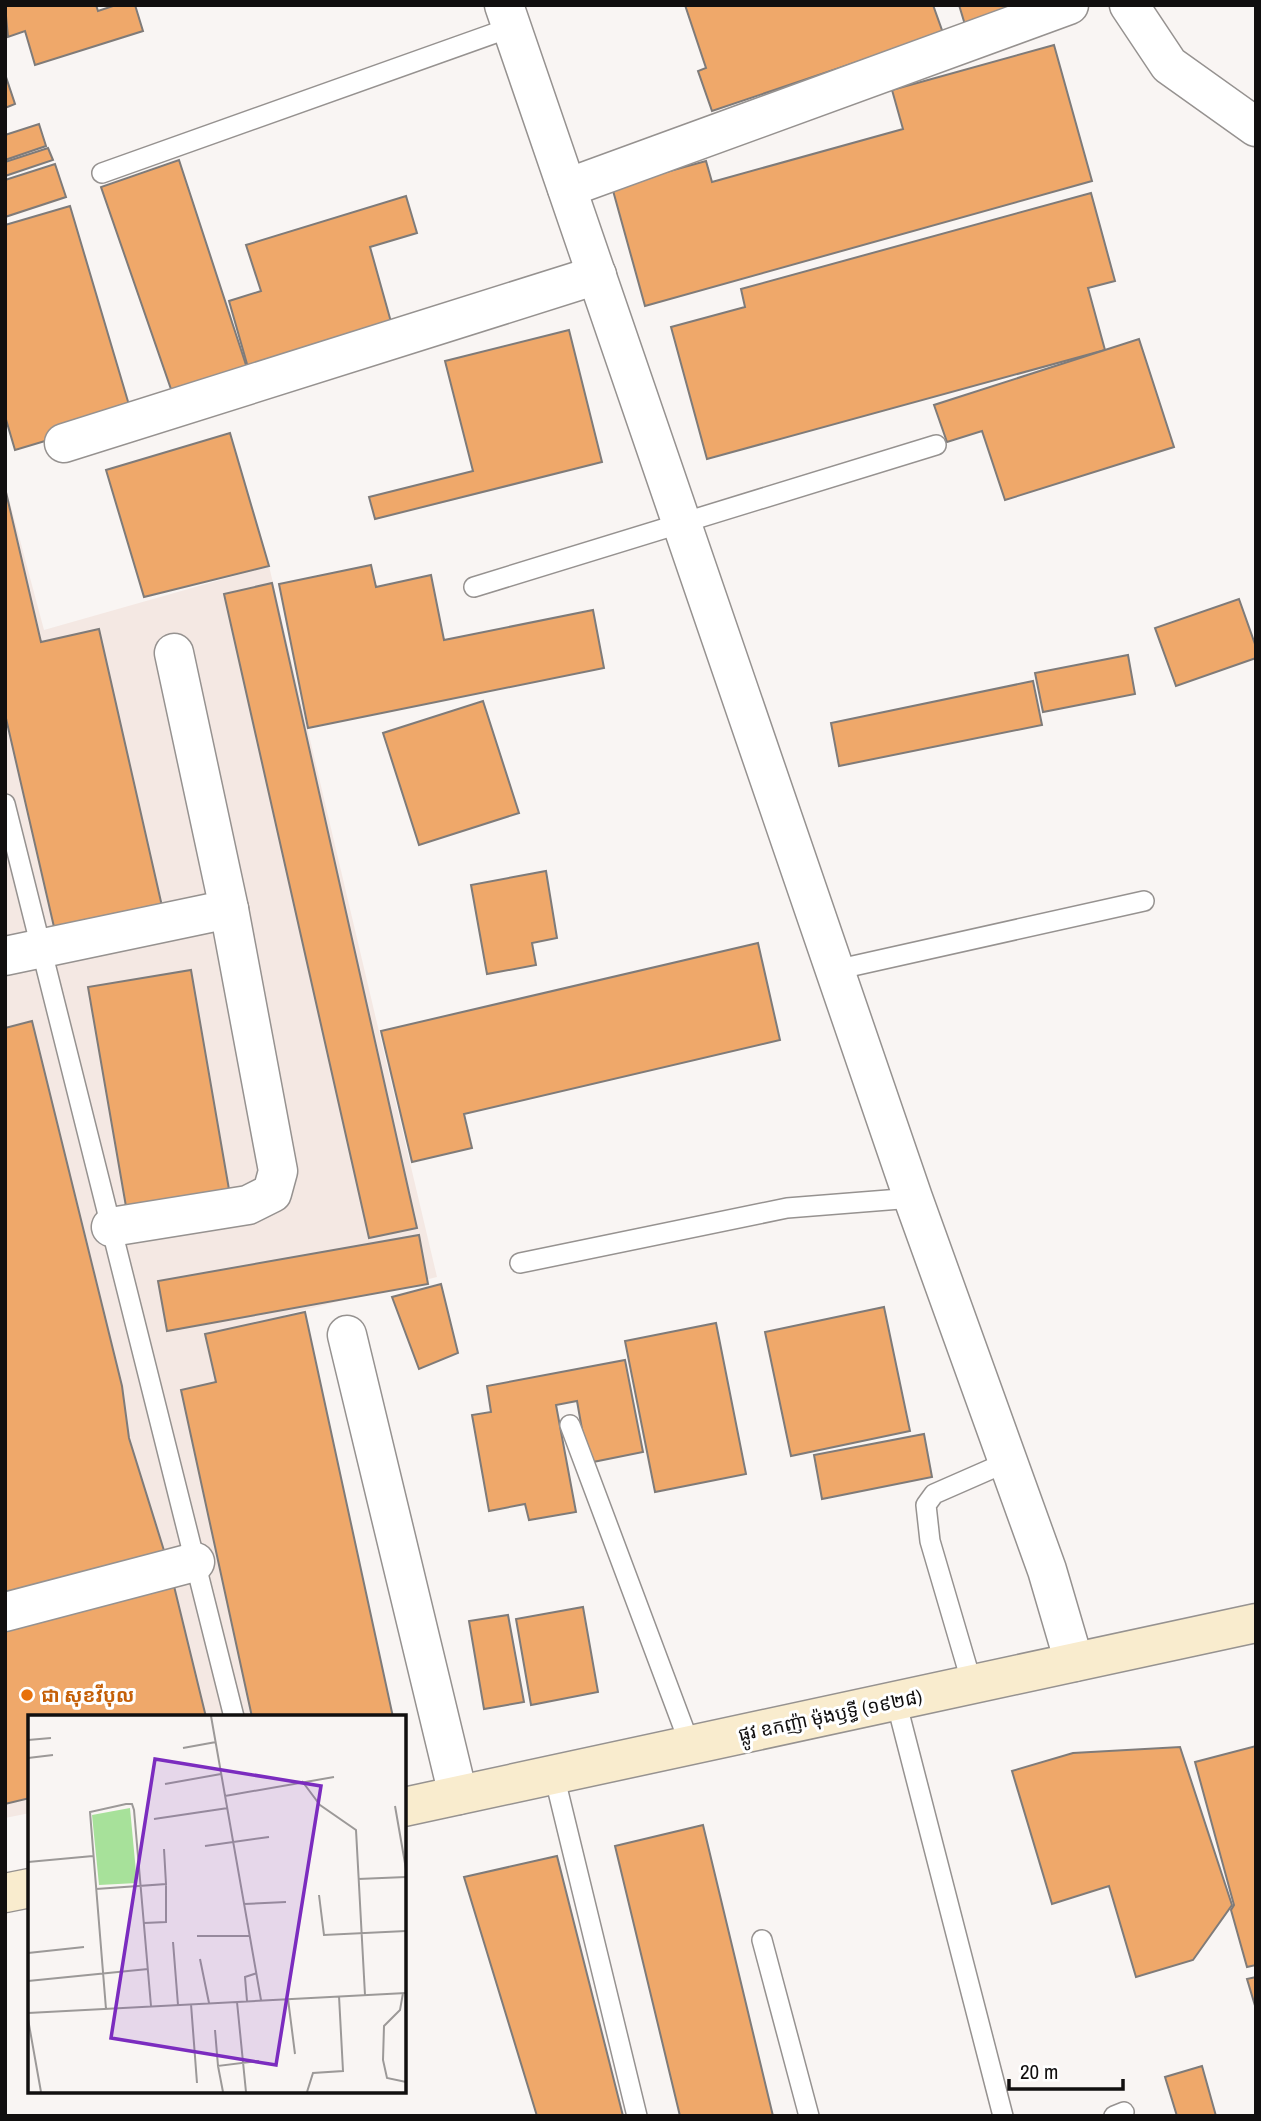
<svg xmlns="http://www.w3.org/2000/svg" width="1261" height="2121" font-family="'Archivo Narrow','Noto Sans Khmer',sans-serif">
  <rect width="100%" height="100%" fill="#f9f5f3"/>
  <!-- built -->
  <path fill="#f4e8e3" d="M5,484L44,630L269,566L437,1277L284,1315L382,1717H30V1813L5,1818Z"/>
  <!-- building -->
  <g fill="#efa86a" stroke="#7f7b79" stroke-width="2">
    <path d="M5,5H96L98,11L116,5H135L143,31L35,65L25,31L8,37Z"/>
    <path d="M685,5H933L943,33L712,111L698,71L706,68Z"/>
    <path d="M959,5H1033L966,28Z"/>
    <path d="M1054,45L1092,181L645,306L612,187L706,161L712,182L903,129L892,90Z"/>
    <path d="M5,74L15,104L5,108Z"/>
    <path d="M39,124L46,146L5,160V135Z"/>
    <path d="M48,148L53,160L5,176V162Z"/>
    <path d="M179,160L247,368L172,392L101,187Z"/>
    <path d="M55,164L66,197L5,217V180Z"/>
    <path d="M1091,193L1115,281L1088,288L1105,350L707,459L671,327L745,307L741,289Z"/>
    <path d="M406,196L417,233L370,247L393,329L249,371L229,301L261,291L246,245Z"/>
    <path d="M70,206L132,415L15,450L5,416V225Z"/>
    <path d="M569,330L602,462L375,519L369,497L473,471L445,361Z"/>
    <path d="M1139,339L1174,447L1005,500L982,431L947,442L934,405Z"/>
    <path d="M230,433L269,566L144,597L106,470Z"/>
    <path d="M5,488L41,642L99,629L164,915L57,940L5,714Z"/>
    <path d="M371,565L376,587L431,575L444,640L593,610L604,668L308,728L279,584Z"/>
    <path d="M272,583L417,1228L369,1238L224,594Z"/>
    <path d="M1239,599L1256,647V658L1176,686L1155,628Z"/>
    <path d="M1128,655L1135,694L1043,712L1035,673Z"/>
    <path d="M1033,681L1042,725L839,766L831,723Z"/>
    <path d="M483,701L519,813L419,845L383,733Z"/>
    <path d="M546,871L557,938L532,943L536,965L487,974L471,885Z"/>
    <path d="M758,943L780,1040L464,1114L472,1148L412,1162L381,1031Z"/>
    <path d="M191,970L231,1201L128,1218L88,987Z"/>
    <path d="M32,1021L122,1386L129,1438L166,1557L5,1600V1028Z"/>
    <path d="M419,1235L428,1284L167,1331L158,1281Z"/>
    <path d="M441,1284L458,1353L419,1369L392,1297Z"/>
    <path d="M884,1307L910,1431L791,1456L765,1332Z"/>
    <path d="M305,1312L393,1717H252L181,1390L216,1382L205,1334Z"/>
    <path d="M716,1323L746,1474L655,1492L625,1341Z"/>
    <path d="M625,1360L643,1452L588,1463L577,1401L556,1405L576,1512L529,1520L525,1504L489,1511L472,1415L491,1412L487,1386Z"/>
    <path d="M924,1434L932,1477L822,1499L814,1455Z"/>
    <path d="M173,1582L206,1717H30V1798L5,1804V1624Z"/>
    <path d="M583,1607L598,1692L531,1705L516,1619Z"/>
    <path d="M508,1615L524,1702L484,1709L469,1621Z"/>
    <path d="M1256,1746V1965L1247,1967L1231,1910L1234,1905L1195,1762Z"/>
    <path d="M1180,1747L1232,1905L1193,1960L1136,1977L1109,1886L1052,1904L1012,1771L1073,1753Z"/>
    <path d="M703,1825L773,2116H680L615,1846Z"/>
    <path d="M557,1856L623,2116H537L464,1877Z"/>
    <path d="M1256,1977V2009L1247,1979Z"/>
    <path d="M1202,2066L1216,2116H1177L1165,2077Z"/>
  </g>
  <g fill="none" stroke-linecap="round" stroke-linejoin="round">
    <!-- service casing -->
    <g stroke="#969290" stroke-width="22">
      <g id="service">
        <path d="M102,173L512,27"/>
        <path d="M474,587L936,445"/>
        <path d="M5,804L234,1717"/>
        <path d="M835,970L1144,901"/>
        <path d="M520,1263L787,1208L913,1198"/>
        <path d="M570,1425L690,1745"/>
        <path d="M972,1684L930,1541L926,1505L934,1494L1007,1462"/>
        <path d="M896,1701L1003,2116"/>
        <path d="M554,1775L637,2116"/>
        <path d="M762,1940L809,2116"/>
        <path d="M1114,2116L1124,2112"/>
      </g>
    </g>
    <!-- minor casing -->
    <g stroke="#969290" stroke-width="41">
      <g id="minor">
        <path d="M504,5L913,1198L1047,1570L1074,1662"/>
        <path d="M1129,5L1169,65L1256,127"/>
        <path d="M567,188L1069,5"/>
        <path d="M64,443L597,275"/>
        <path d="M5,956L229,909L174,653"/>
        <path d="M111,1227L248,1205L272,1193L278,1171L229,909"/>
        <path d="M347,1335L458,1795"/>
        <path d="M5,1612L195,1562"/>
      </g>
    </g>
    <!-- secondary casing -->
    <g stroke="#969290" stroke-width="41">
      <g id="secondary">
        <path d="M404,1807L1256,1623"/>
        <path d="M5,1893L30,1888"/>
      </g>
    </g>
    <!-- service -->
    <use href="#service" stroke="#fff" stroke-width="19"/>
    <!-- minor -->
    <use href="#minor" stroke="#fff" stroke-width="38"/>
    <!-- secondary -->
    <use href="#secondary" stroke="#f9ecce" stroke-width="38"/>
  </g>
  <!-- markers -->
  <circle fill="#e8710a" stroke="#fff" stroke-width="2.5" cx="27" cy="1695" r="7"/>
  <g text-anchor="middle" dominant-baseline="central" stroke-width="6" stroke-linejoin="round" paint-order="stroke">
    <!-- food labels -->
    <g font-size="19" font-weight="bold" fill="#c56008" stroke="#fff" text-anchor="start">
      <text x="41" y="1695">ជា សុខវីបុល</text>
    </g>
    <!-- street labels -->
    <g font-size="19" fill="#110f0f" stroke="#fff">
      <text transform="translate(830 1715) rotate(-12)">ផ្លូវ ឧកញ៉ា ម៉ុងឫទ្ធី (១៩២៨)</text>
    </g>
  </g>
  <!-- overview -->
  <g transform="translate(28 1715)">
    <rect width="378" height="378" fill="#f9f5f3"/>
    <path d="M102,93L109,168L71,170L64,100Z" fill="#a7e19a"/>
    <path fill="none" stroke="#9c9998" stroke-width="2" d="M183,1L233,285M0,25L23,23M155,33L188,27M0,43L25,40M274,66L292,90L328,115L337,280M137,69L193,59M197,81L306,62M367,91L378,154M126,104L200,93M177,131L241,122M0,147L65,141M330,164L378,162M68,174L138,169L136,134M291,180L296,220L378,216M216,189L258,187M116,208L138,207V169M169,221H222M145,227L150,290M0,238L56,232M172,244L181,288M0,266L120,254M375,278L372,295L356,311L355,345L359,363L378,367M260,284L267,339M219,286L217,262L229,258M209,287L218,377M163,289L169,368M78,294L62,97L98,89H104L106,95L123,291M0,298L378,278M0,304L13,377M187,315L190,351L231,346M190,351L195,377M279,377L285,358L315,356L311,281"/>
    <path fill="#7b2cbf" fill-opacity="0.15" stroke="#7b2cbf" stroke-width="3.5" d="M127,44L293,71L248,350L83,323Z"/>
    <rect width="378" height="378" fill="none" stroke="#110f0f" stroke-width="3.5"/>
  </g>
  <!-- border -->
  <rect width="1261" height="2121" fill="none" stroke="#110f0f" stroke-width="14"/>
  <!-- scale -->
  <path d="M1009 2079v10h114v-10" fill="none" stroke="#110f0f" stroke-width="3.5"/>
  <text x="1020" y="2079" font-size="21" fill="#110f0f" stroke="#ffffff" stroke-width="5" paint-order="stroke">20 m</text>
</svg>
